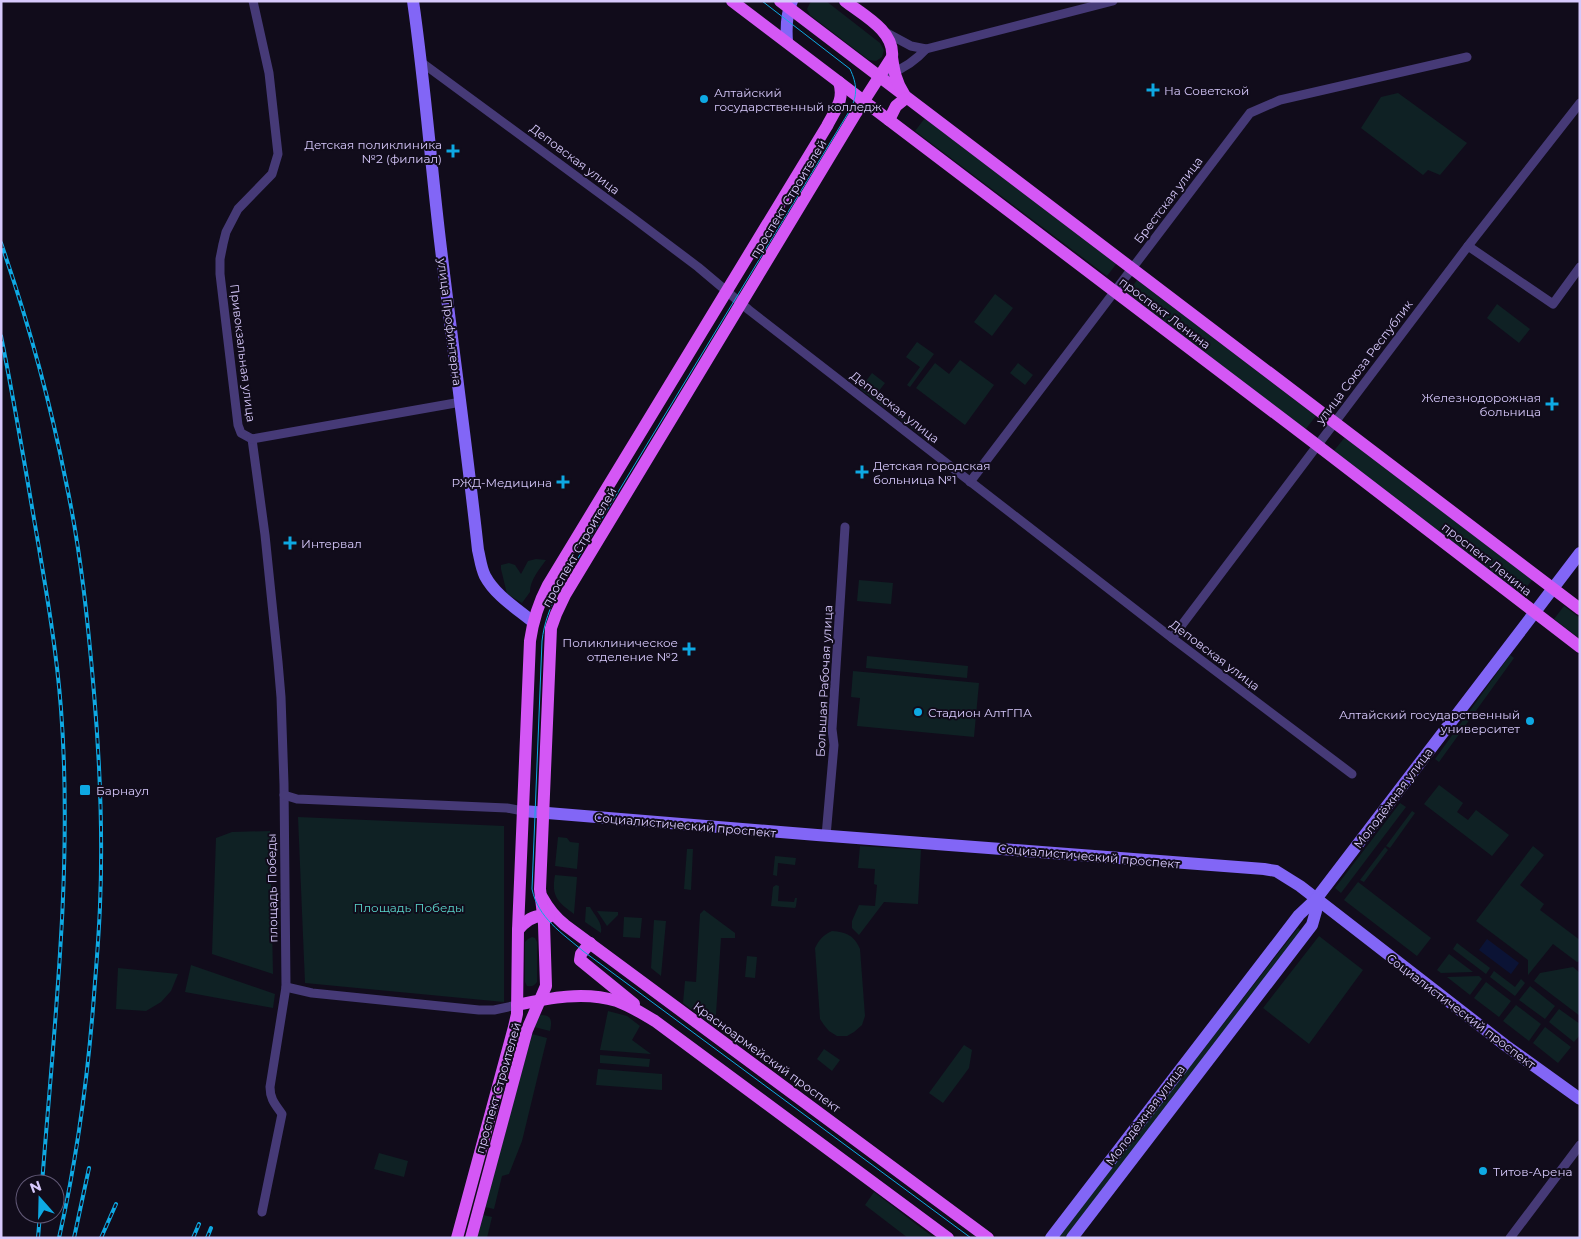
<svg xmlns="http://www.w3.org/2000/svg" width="1581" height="1239" font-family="Montserrat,sans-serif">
  <rect width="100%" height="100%" fill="#110c1b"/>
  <!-- green -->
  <g fill="#0f2124">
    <path d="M813,1H826L880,43L884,50L882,57L876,61L869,60L810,15L807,9L810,3Z"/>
    <path d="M1398,93L1467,143L1440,175L1428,170L1423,175L1361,128L1381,97Z"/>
    <path d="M925,118L1117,263L1107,276L915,131Z"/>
    <path d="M1137,280L1316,416L1305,430L1127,294Z"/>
    <path d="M995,294L1013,308L992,336L974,322Z"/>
    <path d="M1497,304L1530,329L1519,343L1487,318Z"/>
    <path d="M917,342L934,354L910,387L907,385L920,367L906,357Z"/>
    <path d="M960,360L994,385L965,425L916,388L935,363L949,374Z"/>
    <path d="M1018,363L1033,375L1025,385L1010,373Z"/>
    <path d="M872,373L885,383L875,396L886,405L884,407L860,389Z"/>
    <path d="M896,412L936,443L934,445L894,415Z"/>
    <path d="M1345,437L1533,579L1520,595L1333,452Z"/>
    <path d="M536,559L546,560C539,570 530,580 530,592L522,603L507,594L501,569V565L509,563L515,565L521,574L528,561Z"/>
    <path d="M859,580L893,583L891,604L857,601Z"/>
    <path d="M1564,606L1580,618V639L1554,619Z"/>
    <path d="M1510,655L1514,658L1439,762L1435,759Z"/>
    <path d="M867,656L968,666L967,678L866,668Z"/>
    <path d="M853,671L979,683L974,737L857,726L860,698L851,697Z"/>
    <path d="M1439,785L1463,803L1457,812L1468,820L1476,810L1509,835L1492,856L1424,804Z"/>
    <path d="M1400,803L1406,807L1341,893L1335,888Z"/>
    <path d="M1412,811L1415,813L1390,848L1386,846Z"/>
    <path d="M298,817L504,826V1002L305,983Z"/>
    <path d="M270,831L273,974L212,954L216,838L232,832Z"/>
    <path d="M558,837L567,838L570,842L579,843L577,869L555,866Z"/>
    <path d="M860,846L921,850L918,904L884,902L859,935L852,928V921L859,905L875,906L877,885L874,884L875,869L858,868Z"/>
    <path d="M1533,846L1544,855L1520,885L1544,904L1540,910L1580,940V961L1577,962L1553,944L1528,975V960L1476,921Z"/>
    <path d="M1385,847L1388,850L1364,882L1360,880Z"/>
    <path d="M687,849H693L691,890L684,889Z"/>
    <path d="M775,856L796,858L795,865L778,863L777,876L773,875Z"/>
    <path d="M555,875L577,877L574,914C558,902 551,897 555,875Z"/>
    <path d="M1358,882L1431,938L1417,956L1344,900Z"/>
    <path d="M776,885L779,886L778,901L794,902L795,898H797L796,906L795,908L771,906L773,887Z"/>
    <path d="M586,907H590C595,916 603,923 601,933L585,922Z"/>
    <path d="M704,910L735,933V938H721L716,1014L710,1024L683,1003L685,981L696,982L700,914Z"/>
    <path d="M597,911L618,912V915L607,926Z"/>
    <path d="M624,917L642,918L640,938L623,937Z"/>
    <path d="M654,920L666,921L661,976L651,968Z"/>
    <path d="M1298,928L1302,932L1066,1238H1056Z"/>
    <path d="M832,931C847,932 854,936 860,949L865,1016L862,1025L854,1032L847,1036H837L829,1031L824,1025L820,1019L815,948C819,940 823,935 832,931Z"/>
    <path d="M1319,936L1363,970L1309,1044L1263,1008Z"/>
    <path d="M532,937L535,938L537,942V982C534,986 532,987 527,986L525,982V942L528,939Z"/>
    <path d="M1457,943L1490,968L1486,974L1453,949Z"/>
    <path d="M1449,954L1473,972L1441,973L1437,970Z"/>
    <path d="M747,956L757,957L755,978L745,977Z"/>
    <path d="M191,965L275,994L273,1008L185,992Z"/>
    <path d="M1573,967L1580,973V1016L1534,981L1540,973Z"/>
    <path d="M118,968L178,974L171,991L161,1002L146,1011L116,1009Z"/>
    <path d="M1494,971L1515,987L1521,979L1525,983L1515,996L1490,977Z"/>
    <path d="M1479,976L1482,979L1470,995L1447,977Z"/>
    <path d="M1486,982L1511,1001L1499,1017L1474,998Z"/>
    <path d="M1530,986L1555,1006L1545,1019L1519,1000Z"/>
    <path d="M1516,1005L1541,1024L1529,1041L1503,1021Z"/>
    <path d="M1559,1009L1580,1024V1035L1574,1042L1549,1022Z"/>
    <path d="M608,1011L627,1016L640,1026L632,1040L651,1054L600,1050Z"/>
    <path d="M541,1015C552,1015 552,1021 550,1031L534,1027L538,1017Z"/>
    <path d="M1545,1027L1571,1047L1558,1063L1533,1043Z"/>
    <path d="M532,1034L547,1038L522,1141L509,1174L502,1176L494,1209L485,1207Z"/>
    <path d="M964,1045L972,1050L969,1068L943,1103L929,1093Z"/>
    <path d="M824,1049L840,1060L832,1071L817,1059Z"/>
    <path d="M600,1055L650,1059L649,1067L600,1063Z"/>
    <path d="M598,1069L662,1074V1090L596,1085Z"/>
    <path d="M379,1153L408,1161L404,1177L374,1169Z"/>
    <path d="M874,1192L933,1237L932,1238H908L865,1205Z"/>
    <path d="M483,1215L492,1217L487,1238H477Z"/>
  </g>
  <!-- water -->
  <path fill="#0b1335" d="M1487,939L1519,963L1511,974L1479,950Z"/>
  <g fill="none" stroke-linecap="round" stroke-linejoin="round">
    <!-- street -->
    <g stroke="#463a77" stroke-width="9">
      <path d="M885,32L911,46L926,49L1113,1"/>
      <path d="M421,62L633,218L698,267L749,310L1172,638L1352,774"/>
      <path d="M891,73C905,68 916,60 926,49"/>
      <path d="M1468,246L1553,304L1580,267"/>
      <path d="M252,439L265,535L278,662L281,697L284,784L286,987L270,1087C270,1099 275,1104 282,1114L262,1212"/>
      <path d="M252,439L241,433L238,425L220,274V259L223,244L226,232L238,209L272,174L278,154L269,73L253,1"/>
      <path d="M252,439L461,402"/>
      <path d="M970,482L1250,113L1280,100L1467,57"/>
      <path d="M1172,638L1468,246L1580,103"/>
      <path d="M284,795L297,799L507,808L523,811"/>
      <path d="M826,836L834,745L832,729L845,527"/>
      <path d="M286,987L312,993L479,1010H494L517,1005"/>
      <path d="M1510,1238L1580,1145"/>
    </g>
    <!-- secondary -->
    <g stroke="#8266f6" stroke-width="12">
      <path d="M413,1C425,84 431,167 441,249C453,349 467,449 478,550C480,558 481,568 485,576C495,595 516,608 533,622"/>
      <path d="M787,42C786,28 786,14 792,1"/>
      <path d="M523,811L817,835L1264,869L1276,871L1300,886L1505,1045L1580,1099"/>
      <path d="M1051,1238L1299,915L1316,899L1580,553"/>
      <path d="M1072,1238L1312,925L1316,911V899"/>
    </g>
    <!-- primary -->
    <g stroke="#d457f5" stroke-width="12">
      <path d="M732,1L1317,445L1580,647"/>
      <path d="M780,1L1580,609"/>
      <path d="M892,57C894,71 896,82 904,94"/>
      <path d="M889,120L896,106L906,98"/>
      <path d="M542,897C548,908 555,917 565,925L988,1238"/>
      <path d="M518,930C526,920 536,913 549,917"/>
      <path d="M590,943L581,954L580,960L634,1004"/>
      <path d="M517,1005C549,998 584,991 617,1001C631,1006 643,1014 655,1021L948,1238"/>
      <path d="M457,1238L514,1027L517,1014L518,930L530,641C533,620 538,604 548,585L827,126C835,110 845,100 839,82"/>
      <path d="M471,1238L527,1030L546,986L544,924L540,889L551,628L556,614L565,595L856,113L892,57C895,31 863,15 845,1"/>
    </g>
    <!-- tram -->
    <path stroke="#0ea9e3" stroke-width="1" d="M762,1L850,69C857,84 858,95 850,110L558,591C550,608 544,623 542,641L532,889C538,918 562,933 583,951L971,1238"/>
    <!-- rail casing -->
    <g stroke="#0ea9e3" stroke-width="4">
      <g id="rail">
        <path d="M1,243C28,321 50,401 66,482C81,552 88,623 94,693C100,764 103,835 100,906C99,931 97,957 95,982C89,1068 78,1154 59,1238"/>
        <path d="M1,336C13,395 23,454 33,513C44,578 56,643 61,709C73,867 54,1026 42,1184"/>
        <path d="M38,1238L40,1214"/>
        <path d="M74,1238L89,1168"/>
        <path d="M101,1238L116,1204"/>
        <path d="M193,1238L199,1224"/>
        <path d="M207,1238L211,1228"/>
      </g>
    </g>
    <!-- rail -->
    <use href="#rail" stroke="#110c1b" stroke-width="2" stroke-dasharray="5.5" stroke-linecap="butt"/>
  </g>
  <!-- markers -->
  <g fill="#0ea9e3" stroke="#110c1b" stroke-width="2">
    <path d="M1150.5 82.5h5v5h5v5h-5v5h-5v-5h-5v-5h5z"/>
    <circle cx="704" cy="99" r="5"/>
    <path d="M450.5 143.5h5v5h5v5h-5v5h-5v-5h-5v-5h5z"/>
    <path d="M1549.5 396.5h5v5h5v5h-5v5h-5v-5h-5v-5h5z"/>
    <path d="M859.5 464.5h5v5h5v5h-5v5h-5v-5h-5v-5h5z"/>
    <path d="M560.5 474.5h5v5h5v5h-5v5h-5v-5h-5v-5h5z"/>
    <path d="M287.5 535.5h5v5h5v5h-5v5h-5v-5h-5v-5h5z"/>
    <path d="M686.5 641.5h5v5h5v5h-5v5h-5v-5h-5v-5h5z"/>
    <circle cx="918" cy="712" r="5"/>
    <circle cx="1530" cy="721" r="5"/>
    <rect x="79" y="784" width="12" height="12" rx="2.5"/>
    <circle cx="1483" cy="1171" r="5"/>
  </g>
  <g text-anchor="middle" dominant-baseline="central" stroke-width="4" stroke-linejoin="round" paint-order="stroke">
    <!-- poi labels -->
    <g font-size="12" fill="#d7c9fc" stroke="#110c1b" text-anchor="start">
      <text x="1164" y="90">На Советской</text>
      <text x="714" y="92">Алтайский<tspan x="714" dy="14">государственный колледж</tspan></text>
      <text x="442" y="144" text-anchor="end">Детская поликлиника<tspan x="442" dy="14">№2 (филиал)</tspan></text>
      <text x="1541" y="397" text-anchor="end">Железнодорожная<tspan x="1541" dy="14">больница</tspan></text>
      <text x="873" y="465">Детская городская<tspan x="873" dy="14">больница №1</tspan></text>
      <text x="552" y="482" text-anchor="end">РЖД-Медицина</text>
      <text x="301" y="543">Интервал</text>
      <text x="678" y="642" text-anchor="end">Поликлиническое<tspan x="678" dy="14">отделение №2</tspan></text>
      <text x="928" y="712">Стадион АлтГПА</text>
      <text x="1520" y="714" text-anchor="end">Алтайский государственный<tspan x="1520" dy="14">университет</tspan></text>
      <text x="96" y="790">Барнаул</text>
      <text x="1493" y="1171">Титов-Арена</text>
    </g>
    <!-- street labels -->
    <g font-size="12" fill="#d7c9fc" stroke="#110c1b">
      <text transform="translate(575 159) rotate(37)">Деповская улица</text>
      <text transform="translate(788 199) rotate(-59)">проспект Строителей</text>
      <text transform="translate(1168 200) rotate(-53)">Брестская улица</text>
      <text transform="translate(1165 313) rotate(37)">проспект Ленина</text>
      <text transform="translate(450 322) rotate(83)">улица Профинтерна</text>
      <text transform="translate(243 353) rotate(83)">Привокзальная улица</text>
      <text transform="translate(1364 362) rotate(-53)">улица Союза Республик</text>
      <text transform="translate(895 407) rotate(38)">Деповская улица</text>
      <text transform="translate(579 547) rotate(-60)">проспект Строителей</text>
      <text transform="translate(1487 559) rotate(38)">проспект Ленина</text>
      <text transform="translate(1215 655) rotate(37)">Деповская улица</text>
      <text transform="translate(824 681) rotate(-87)">Большая Рабочая улица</text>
      <text transform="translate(1393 798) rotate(-53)">Молодёжная улица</text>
      <text transform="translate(685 825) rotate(5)">Социалистический проспект</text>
      <text transform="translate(1089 856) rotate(5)">Социалистический проспект</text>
      <text transform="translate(272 888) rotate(-91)">площадь Победы</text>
      <text transform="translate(1461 1011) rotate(37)">Социалистический проспект</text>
      <text transform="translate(767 1057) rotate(36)">Красноармейский проспект</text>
      <text transform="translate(498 1088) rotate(-74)">проспект Строителей</text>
      <text transform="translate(1145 1115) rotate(-53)">Молодёжная улица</text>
    </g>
    <!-- park labels -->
    <g font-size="12" fill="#5bd6cc" stroke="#110c1b">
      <text x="409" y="907">Площадь Победы</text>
    </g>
  </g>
  <!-- border -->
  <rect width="1581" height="1239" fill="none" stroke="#d7c9fc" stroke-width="5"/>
  <!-- north arrow -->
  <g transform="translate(40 1199) rotate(340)"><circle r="24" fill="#110c1b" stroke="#605875"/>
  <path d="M0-4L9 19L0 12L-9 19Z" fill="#0ea9e3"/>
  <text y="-8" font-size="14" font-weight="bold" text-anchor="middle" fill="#d7c9fc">N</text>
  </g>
</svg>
